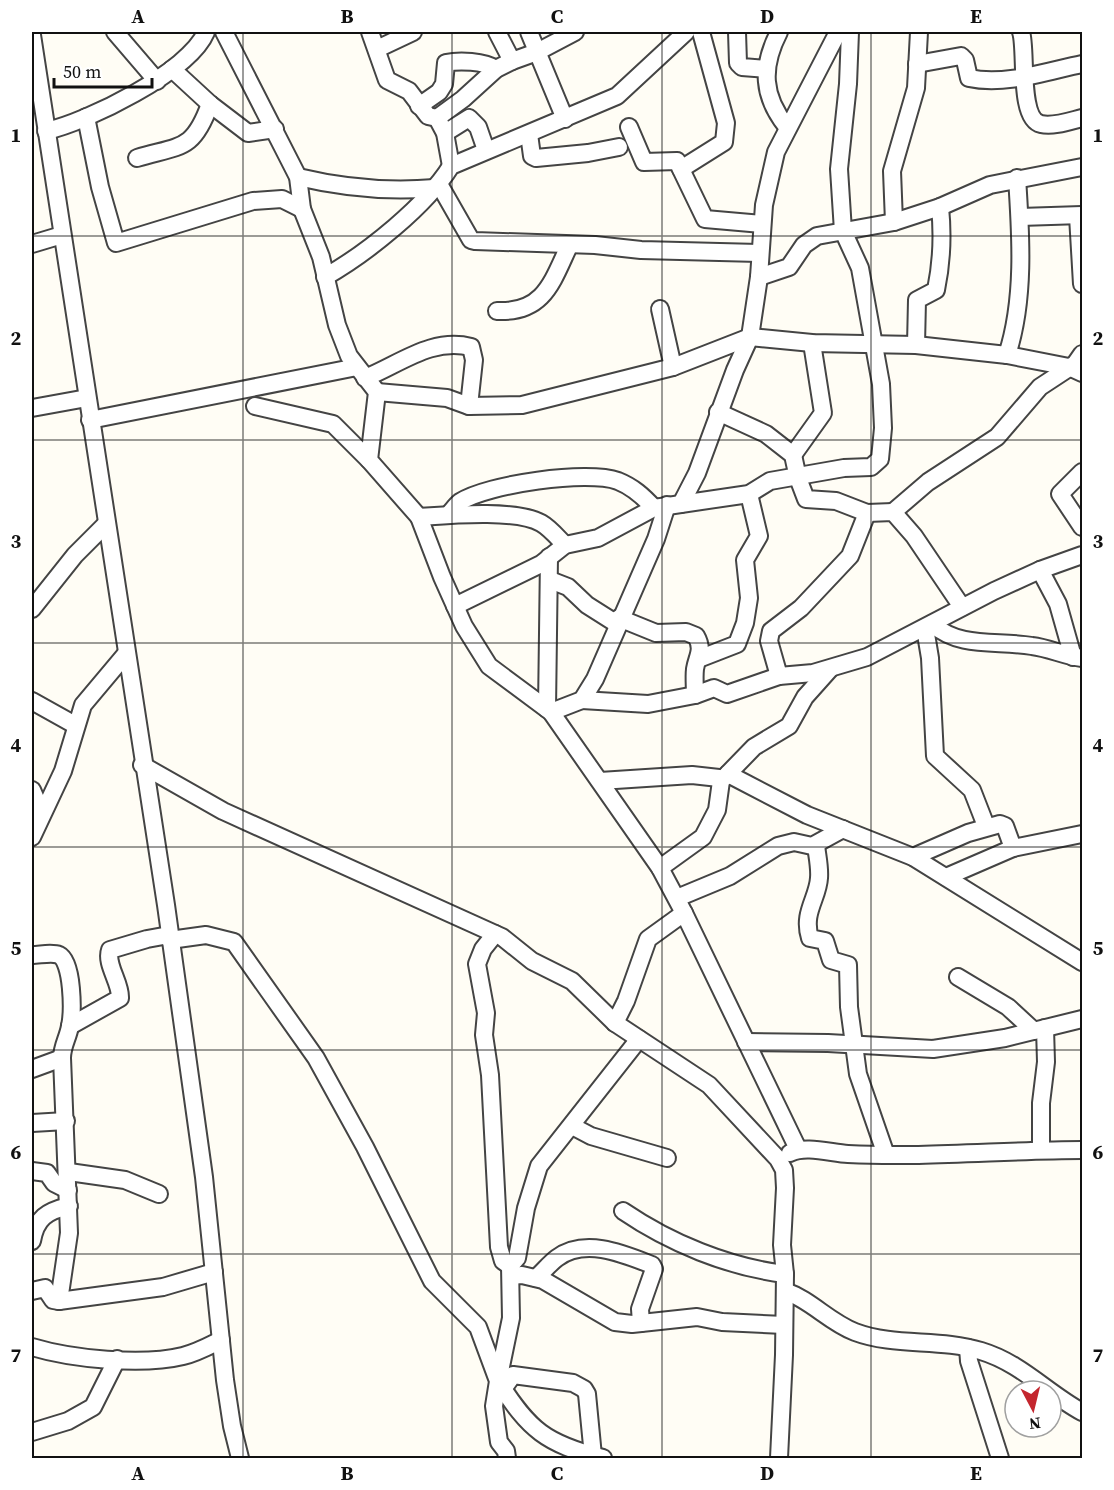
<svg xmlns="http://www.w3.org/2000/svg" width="1114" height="1490" font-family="'Source Serif 4',serif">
  <rect width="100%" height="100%" fill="#fffdf5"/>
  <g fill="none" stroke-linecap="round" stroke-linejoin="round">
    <!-- minor casing -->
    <g stroke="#444" stroke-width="20">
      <g id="minor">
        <path d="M115,32L157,81"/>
        <path d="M224,32L298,177L302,209L321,257L337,325L349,356L377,392L369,460L419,517L442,577L464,626L489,666L551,712L660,868L684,913L798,1149"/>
        <path d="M370,32L387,80L409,91L428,116L437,118L445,133L451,166"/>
        <path d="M529,32L565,119"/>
        <path d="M737,32L738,63L742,67L766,69"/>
        <path d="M779,32C761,67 762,96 787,127"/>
        <path d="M1021,32C1027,49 1018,119 1041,124C1053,127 1070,121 1082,118"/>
        <path d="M32,35L166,905L204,1177L225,1380L232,1426L240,1458"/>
        <path d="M377,49L413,32"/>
        <path d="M512,61L537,52L575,32"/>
        <path d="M917,64L961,56L965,60L969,78C1005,86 1048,71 1082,64"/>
        <path d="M172,69L210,104L248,133L275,129"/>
        <path d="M419,106L439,92L444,84L446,63C459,60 484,61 496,69"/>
        <path d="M86,117L100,187L116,243L253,201L282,199L302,209"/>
        <path d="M437,118L463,99L496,69L512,61L497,32"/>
        <path d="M629,127L644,162L677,161L705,219L762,224"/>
        <path d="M46,131C87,122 189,72 206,32"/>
        <path d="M445,133L469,118L478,127L486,150"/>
        <path d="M529,134L532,156L536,158L588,153L619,147"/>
        <path d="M137,158C181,145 193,151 210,104"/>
        <path d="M681,169L724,142L726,123L701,32"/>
        <path d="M298,177C344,188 389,192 435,188"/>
        <path d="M439,184L471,240L475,241L595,245L641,250L759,253"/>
        <path d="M1078,216L1082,284"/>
        <path d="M1020,217L1082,215"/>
        <path d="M894,222L892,171L916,88L919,32"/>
        <path d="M32,244L62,235"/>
        <path d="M325,277C367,253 426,206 451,166L617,96L686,32"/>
        <path d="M759,277L789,267L804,245L817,236L894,222L940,207L990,185L1082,167"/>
        <path d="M660,309L673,367"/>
        <path d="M497,311C544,313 552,282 569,246"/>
        <path d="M916,345L917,300L936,290C942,261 943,236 940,207"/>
        <path d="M1007,355C1025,300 1021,236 1017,178"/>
        <path d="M365,378C400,364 432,337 471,347L474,360L469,406"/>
        <path d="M377,392L447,398L469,406L522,405L673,367L750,337L812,343L916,345L1007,355L1069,367L1082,373"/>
        <path d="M255,406L333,424L369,460"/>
        <path d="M32,408L87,398"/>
        <path d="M718,412L766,434L793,455L798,478L806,499L836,501L867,513L893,512L914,536L962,607"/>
        <path d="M90,420L357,367"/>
        <path d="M793,455L823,413L812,343"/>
        <path d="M1082,472L1060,494L1082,527"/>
        <path d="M681,504L697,473L735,370L750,337L759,277L764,205L776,152L838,32"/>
        <path d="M893,512L928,482L997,437L1040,387L1075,364L1082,354"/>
        <path d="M448,515C452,511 456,505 460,502C488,484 587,470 618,481C633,487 643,496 654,508"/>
        <path d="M419,517C449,515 516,509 541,523C550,528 558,538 565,545"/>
        <path d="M1040,570L1058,604L1073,657"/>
        <path d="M550,580L568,587L587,605L617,624"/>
        <path d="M455,606L541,564L565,545L598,538L654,508L749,494L770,481L844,468L871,467L880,459L883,428L881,384L860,268L843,231L839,169L848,84L850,32"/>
        <path d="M32,609L75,555L106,524"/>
        <path d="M619,618L656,633L686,632L696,636C704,650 697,656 695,669C694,678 695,687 695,695"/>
        <path d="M932,624C961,649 996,640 1032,646C1049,648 1065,656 1082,658"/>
        <path d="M925,628L930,658L935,756L972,790L986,826"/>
        <path d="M701,658L737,644L745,623L749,598L745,560L759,536L749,494"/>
        <path d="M779,676L769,641L771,631L801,608L850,556L867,513"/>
        <path d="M582,700L648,704L695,695L714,688L727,694L779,676L813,673L867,657L994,591L1040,570L1082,555"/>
        <path d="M32,701L75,725"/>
        <path d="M547,709L549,557"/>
        <path d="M551,712L582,700L595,679L656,539L667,505"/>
        <path d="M142,765L223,811L502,937L532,961L572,981L615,1023L709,1085L778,1159L784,1170L785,1188L782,1245L785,1274L784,1355L779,1458"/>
        <path d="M728,774L807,815L913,857L1082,962"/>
        <path d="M600,781L692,775L719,778L721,781"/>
        <path d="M32,790L42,813"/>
        <path d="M32,837L63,771L83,705L125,655"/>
        <path d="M816,845C817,855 820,867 819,878C818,898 802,913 810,938L825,941L831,960L848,965L849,1007L858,1074L886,1155"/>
        <path d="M913,857L968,833L1000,824L1005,826L1013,848"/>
        <path d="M660,868L703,837L717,810L721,781L754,747L789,726L805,697L830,669"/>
        <path d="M946,877L1013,848L1082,834"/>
        <path d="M677,898L730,876L778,846L794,842L812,846L843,829"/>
        <path d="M495,934L483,949L477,964L486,1013L484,1035L490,1075L499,1247L503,1261L510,1266"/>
        <path d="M170,940L206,935L234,942L316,1058L365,1147L432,1281L478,1327L498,1381L494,1406L499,1442L506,1451L507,1458"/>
        <path d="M32,955C40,955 52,952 59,955C73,962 73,1012 70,1026C68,1038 62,1046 62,1058L69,1233L59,1301"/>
        <path d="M958,977L1008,1007L1034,1031"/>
        <path d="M615,1023L626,1001L648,939L684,913"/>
        <path d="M70,1026L120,998C121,983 105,964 110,950L147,939L169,935"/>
        <path d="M746,1042L828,1043L933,1049L1005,1038L1082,1019"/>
        <path d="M32,1069L62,1058"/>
        <path d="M32,1123L66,1121"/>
        <path d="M572,1126L591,1136L667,1158"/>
        <path d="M1041,1150V1103L1046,1062L1045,1028"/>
        <path d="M790,1153C805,1145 831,1153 848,1154C926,1158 1005,1150 1082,1150"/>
        <path d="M32,1171L47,1173L54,1183L68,1190"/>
        <path d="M69,1172L125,1180L159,1194"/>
        <path d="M623,1211C670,1243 728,1267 785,1274"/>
        <path d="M32,1241C36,1218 47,1211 69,1206"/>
        <path d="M511,1276L522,1275L543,1280L615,1322L632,1324L697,1317L722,1322L784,1325"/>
        <path d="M536,1278C543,1272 549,1264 557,1258C585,1237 624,1254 652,1265L654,1269L640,1309L641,1323"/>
        <path d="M32,1291L45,1288L53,1300L59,1301L163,1287L214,1272"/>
        <path d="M785,1291C811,1300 829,1322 855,1332C895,1347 940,1338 981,1351C1021,1363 1047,1393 1082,1412"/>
        <path d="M32,1347C72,1359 142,1366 183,1356C196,1353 209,1346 221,1340"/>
        <path d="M968,1348L969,1361L1000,1458"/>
        <path d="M503,1389L513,1375L573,1383L584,1389L587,1394L593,1456"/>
        <path d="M32,1432L68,1421L93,1407L117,1359"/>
        <path d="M603,1458C546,1444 529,1430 498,1381L511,1318L510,1266L517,1258L526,1208L539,1166L639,1039"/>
      </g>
    </g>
    <!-- minor -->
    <use href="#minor" stroke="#fff" stroke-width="16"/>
  </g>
  <!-- grid -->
  <path fill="none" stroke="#111" stroke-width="1.5" stroke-opacity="0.55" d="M243,32V1458M452,32V1458M662,32V1458M871,32V1458M32,236H1082M32,440H1082M32,643H1082M32,847H1082M32,1050H1082M32,1254H1082"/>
  <!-- border -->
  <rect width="1114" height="1490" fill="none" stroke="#ffffff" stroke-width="66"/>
  <!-- north arrow -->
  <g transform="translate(1033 1409) rotate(173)"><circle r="28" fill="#ffffff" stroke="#a0a0a0" stroke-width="1.5"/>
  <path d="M0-4.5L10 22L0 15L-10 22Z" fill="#c4262e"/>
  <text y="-9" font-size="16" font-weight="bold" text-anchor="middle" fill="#111111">N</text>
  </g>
  <!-- scale -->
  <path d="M54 78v9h98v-9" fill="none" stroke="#111111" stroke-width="3"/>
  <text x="63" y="78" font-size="18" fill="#111111" stroke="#ffffff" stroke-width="4.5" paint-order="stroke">50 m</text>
  <rect x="33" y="33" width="1048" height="1424" fill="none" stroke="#111" stroke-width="2"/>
  <g font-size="20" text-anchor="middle" font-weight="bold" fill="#111">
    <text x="138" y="23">A</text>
    <text x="347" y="23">B</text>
    <text x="557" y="23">C</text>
    <text x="767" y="23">D</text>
    <text x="976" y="23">E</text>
    <text x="16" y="142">1</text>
    <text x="1098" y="142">1</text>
    <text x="16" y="345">2</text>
    <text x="1098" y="345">2</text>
    <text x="16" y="548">3</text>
    <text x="1098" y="548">3</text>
    <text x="16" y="752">4</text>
    <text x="1098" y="752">4</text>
    <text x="16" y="955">5</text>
    <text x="1098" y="955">5</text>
    <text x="16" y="1159">6</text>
    <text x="1098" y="1159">6</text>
    <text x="16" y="1362">7</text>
    <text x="1098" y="1362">7</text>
    <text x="138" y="1480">A</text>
    <text x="347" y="1480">B</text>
    <text x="557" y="1480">C</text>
    <text x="767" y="1480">D</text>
    <text x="976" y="1480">E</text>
  </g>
</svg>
